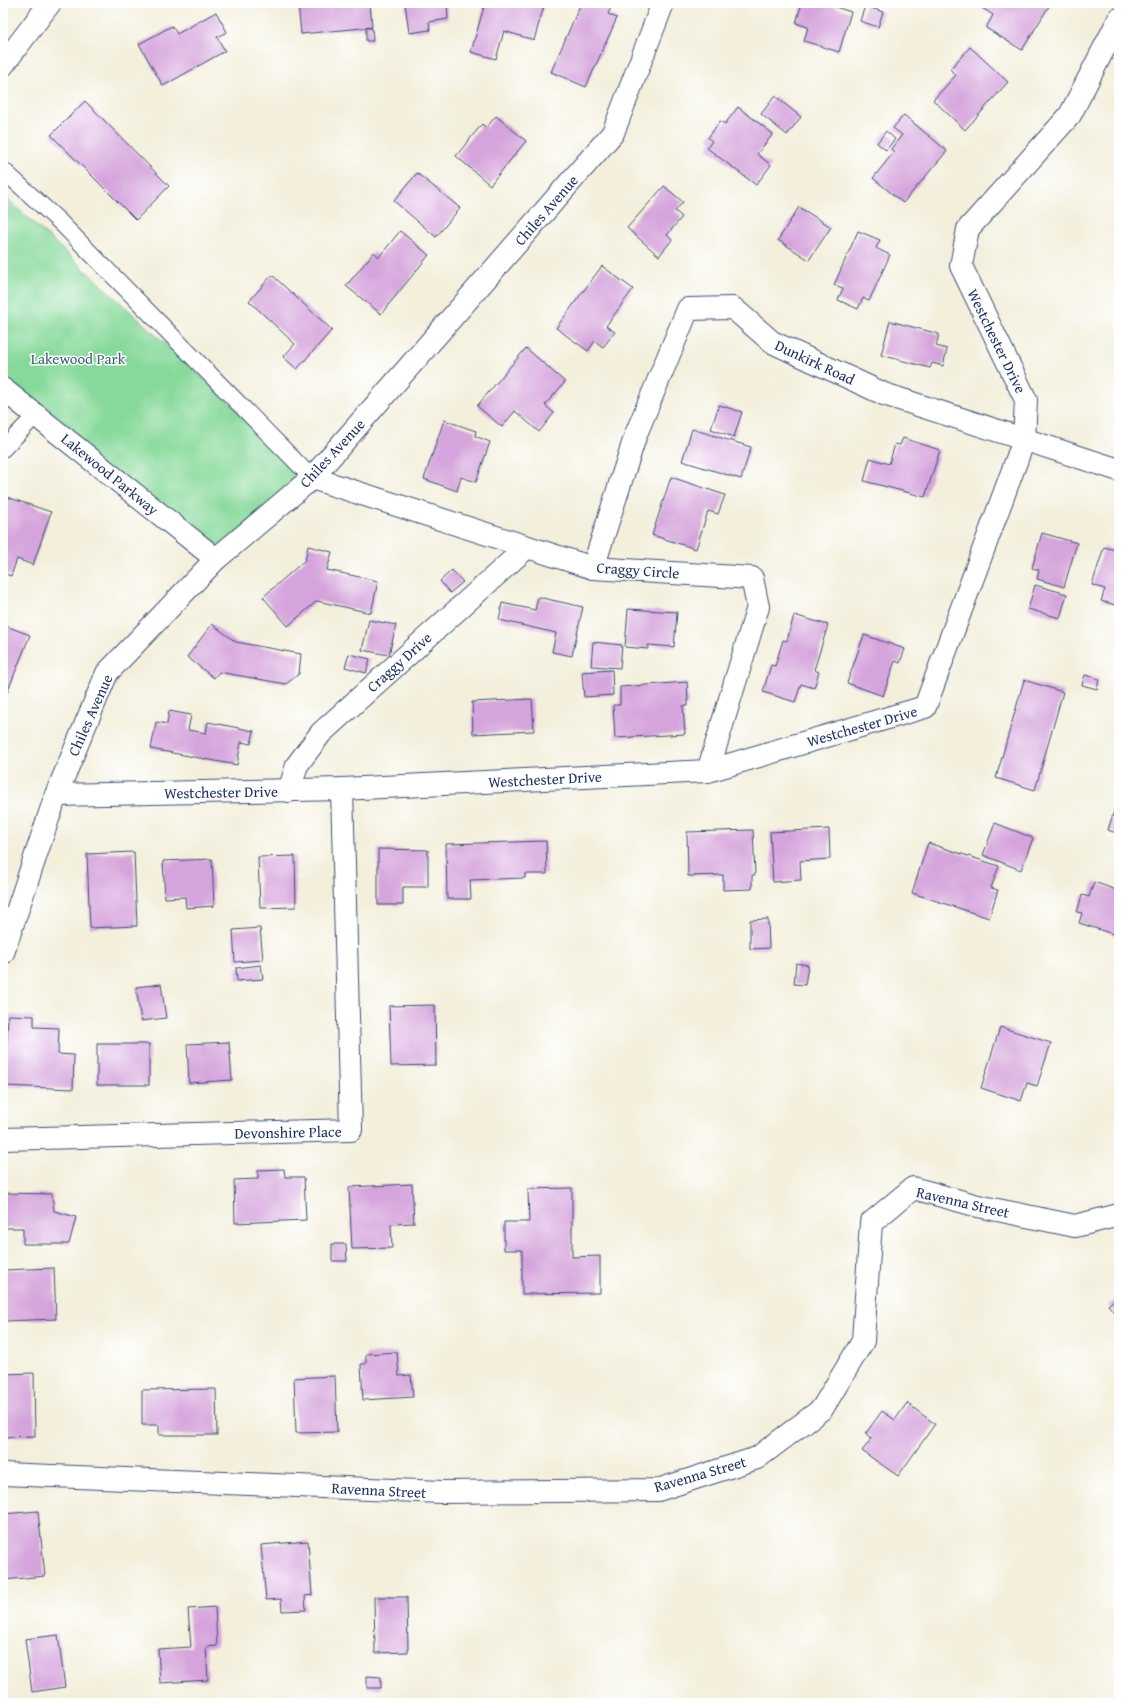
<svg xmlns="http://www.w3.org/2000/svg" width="1122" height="1706" font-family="'Gentium Book Plus',serif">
  <rect width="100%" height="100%" fill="#fff"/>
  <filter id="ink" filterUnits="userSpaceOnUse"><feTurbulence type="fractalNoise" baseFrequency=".025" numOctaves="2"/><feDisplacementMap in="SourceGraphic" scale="8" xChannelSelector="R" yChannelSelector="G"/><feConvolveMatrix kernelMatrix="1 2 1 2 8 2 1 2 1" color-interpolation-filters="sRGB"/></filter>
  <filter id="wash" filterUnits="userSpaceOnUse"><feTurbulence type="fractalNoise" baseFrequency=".012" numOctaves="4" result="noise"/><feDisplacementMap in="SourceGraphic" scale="16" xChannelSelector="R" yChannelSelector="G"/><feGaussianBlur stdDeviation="0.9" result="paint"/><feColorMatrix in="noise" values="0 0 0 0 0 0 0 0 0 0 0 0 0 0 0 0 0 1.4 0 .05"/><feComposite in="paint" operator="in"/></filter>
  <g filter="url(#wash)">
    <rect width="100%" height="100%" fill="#f3efdb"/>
    <!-- green -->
    <path fill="#86d99a" stroke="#50847c" d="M3,195L312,478L216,559L3,389Z"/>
    <g id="blocks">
      <!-- building -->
      <g fill="#d5a4dc">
        <path d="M298,3H370L372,27L301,34Z"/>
        <path d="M405,3H447L448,19L429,22L430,30L409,33Z"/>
        <path d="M485,3H545L534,40L504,31L496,59L471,52Z"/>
        <path d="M581,3H613L608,14L617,18L586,87L551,72Z"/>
        <path d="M802,3H823L851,12L839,52L804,41L808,27L796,23Z"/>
        <path d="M980,3H1051L1022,50L986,28L993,15L979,6Z"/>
        <path d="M865,6L883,12L878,27L860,21Z"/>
        <path d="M216,12L227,32L217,37L225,51L163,86L139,44L172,26L177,34Z"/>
        <path d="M366,28H372L373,41H366Z"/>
        <path d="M970,47L1008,82L965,130L933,100L956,75L950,69Z"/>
        <path d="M775,96L801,117L787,135L761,114Z"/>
        <path d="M85,101L169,186L136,220L51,135Z"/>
        <path d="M738,107L773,134L757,154L771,165L756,185L707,148L712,141L708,138L720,121L725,124Z"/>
        <path d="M904,115L947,151L903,203L873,178L894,152L891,149L902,135L893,128Z"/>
        <path d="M496,116L526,141L490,185L456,156L482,124L486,128Z"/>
        <path d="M886,131L895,139L886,150L877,143Z"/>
        <path d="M417,173L460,208L436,237L394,201Z"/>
        <path d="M664,186L683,202L675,211L682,217L667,235L672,240L659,256L627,228Z"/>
        <path d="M799,207L831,227L809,260L778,240Z"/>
        <path d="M400,231L429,255L381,314L346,286L374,252L379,257Z"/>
        <path d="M858,231L880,240L876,248L890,255L869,301L863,298L858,309L838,300L843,288L834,285Z"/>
        <path d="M602,266L633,289L606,326L615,332L603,347L595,341L588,351L556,328Z"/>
        <path d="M272,275L332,330L297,369L283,357L295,344L249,301Z"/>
        <path d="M890,321L939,334L936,346L947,349L943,366L932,363L930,368L881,355Z"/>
        <path d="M526,348L565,382L545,405L554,413L539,432L515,411L502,427L477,406Z"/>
        <path d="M719,405L742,412L734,437L711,429Z"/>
        <path d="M444,420L476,431L475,436L490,442L476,482L461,477L457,491L424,479Z"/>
        <path d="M692,429L751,447L741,479L682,461Z"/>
        <path d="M903,438L940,450L925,497L864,481L870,458L889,464L895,444L900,445Z"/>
        <path d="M671,477L725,495L718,514L708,511L696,549L652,535Z"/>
        <path d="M7,497L51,512L33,565L17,559L11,576L3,573V509Z"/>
        <path d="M1042,533L1077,543L1064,587L1037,579L1039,570L1032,568Z"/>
        <path d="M308,546L332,552L327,570L378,581L371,613L317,601L288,626L263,597L305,560Z"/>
        <path d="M1104,547L1119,551V606L1101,601L1105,589L1092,585Z"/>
        <path d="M452,570L463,582L450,593L440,581Z"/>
        <path d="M1035,585L1067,594L1060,618L1028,609Z"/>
        <path d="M538,597L583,607L572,656L552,652L556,633L499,620L502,603L535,610Z"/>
        <path d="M628,609L677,612L674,647L648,645V649L625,647Z"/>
        <path d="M794,615L828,625L814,670L819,672L814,688L801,684L795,702L763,692L771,665L775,666L783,640L787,641Z"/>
        <path d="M369,620L396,625L389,655L362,650Z"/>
        <path d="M212,624L236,642L301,654L299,674L286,684L219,672L214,678L187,657Z"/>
        <path d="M3,625L30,635L3,703Z"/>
        <path d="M864,635L905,649L900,663L895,661L883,696L847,683Z"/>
        <path d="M593,642L622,645L620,668L591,666Z"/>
        <path d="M349,654L370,659L366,673L345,667Z"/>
        <path d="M612,670L613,695L584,697L582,672Z"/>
        <path d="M1085,675L1099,679L1097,689L1082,685Z"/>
        <path d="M1024,680L1063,692L1035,790L996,778Z"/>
        <path d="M687,682L688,705L683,706L685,734L615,738L613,705H620V687Z"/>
        <path d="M532,699L534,731L473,734L472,702Z"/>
        <path d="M169,711L191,715L188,730L206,733L208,722L254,731L251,744L241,742L237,765L151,749L156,722L167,724Z"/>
        <path d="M1119,795V834L1108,830Z"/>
        <path d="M995,823L1033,838L1021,870L983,855Z"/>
        <path d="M829,829L830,859L800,861L801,880L773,882L770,832Z"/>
        <path d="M753,830L755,875H752V889L723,890V875L688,876L687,832Z"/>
        <path d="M546,841L547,874H525V878L470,880L471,899H447L446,844Z"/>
        <path d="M928,843L999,866L991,888L998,890L989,918L912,893Z"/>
        <path d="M378,849L428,850V887H403V905H378Z"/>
        <path d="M134,852L137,926L90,928L87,854Z"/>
        <path d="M295,856L296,907L260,908L258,857Z"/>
        <path d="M212,859L214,906L186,908L185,897L165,898L163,861Z"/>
        <path d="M1094,882L1119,891V936L1079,923L1082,913L1077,912L1082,895L1089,897Z"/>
        <path d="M768,919L769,948L750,949V920Z"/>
        <path d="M260,928L263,960L235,962L233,930Z"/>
        <path d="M796,963L808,965L805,985L794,984Z"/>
        <path d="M261,965L263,979L237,981L236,968Z"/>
        <path d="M161,984L166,1018L141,1021L136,987Z"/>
        <path d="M435,1005L436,1065L391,1066L389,1006Z"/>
        <path d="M8,1015L34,1016V1027L59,1028L58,1054L74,1055L73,1089L5,1086Z"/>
        <path d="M1000,1027L1051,1043L1037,1086L1027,1083L1021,1101L981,1088Z"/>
        <path d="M229,1042L232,1080L189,1083L187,1044Z"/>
        <rect x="97" y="1044" width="52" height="41"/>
        <path d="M284,1169L285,1177H304L306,1220L235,1223L234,1180L258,1179V1170Z"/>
        <path d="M412,1184L414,1223L391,1224L392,1248L352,1249L349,1187Z"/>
        <path d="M572,1188V1257L600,1256V1293L522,1294V1250H504V1222H529L528,1189Z"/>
        <path d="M3,1193L52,1194L54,1211L76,1217L69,1244H23V1228H3Z"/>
        <path d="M332,1244H346L347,1261H332Z"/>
        <path d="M54,1268L56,1319L5,1321L3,1270Z"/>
        <path d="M1119,1296V1318L1108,1305Z"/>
        <path d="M397,1352L399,1376L411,1375L413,1397L363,1400L361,1364H366V1354Z"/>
        <path d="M34,1373L35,1436L3,1437V1374Z"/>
        <path d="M335,1376L337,1432L296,1433L294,1378Z"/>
        <path d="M216,1389L217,1435H159V1425H142V1390Z"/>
        <path d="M907,1403L935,1424L898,1476L862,1451L872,1438L866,1433L882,1411L895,1420Z"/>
        <path d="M38,1511L45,1576L4,1580L3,1514Z"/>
        <path d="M308,1541L312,1595L305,1596L306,1610L282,1611L281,1599L266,1600L261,1545Z"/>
        <path d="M374,1597H407L408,1652L375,1653Z"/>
        <path d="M215,1607L217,1646L206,1647L208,1680L160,1683L158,1649L191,1647L188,1609Z"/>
        <path d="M58,1635L65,1687L32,1692L25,1639Z"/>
        <path d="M367,1676L381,1677V1688H367Z"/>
      </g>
    </g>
  </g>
  <g filter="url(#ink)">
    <use href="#blocks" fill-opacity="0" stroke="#3b4c71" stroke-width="1"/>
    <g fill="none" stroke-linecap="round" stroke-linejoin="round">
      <!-- lane casing -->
      <g stroke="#3b4c71" stroke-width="18">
        <g id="lane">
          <path d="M3,170L60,222L312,478"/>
          <path d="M3,449L36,415"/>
        </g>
      </g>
      <!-- street casing -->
      <g stroke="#3b4c71" stroke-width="24">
        <g id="street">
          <path d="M3,65L50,3"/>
          <path d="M3,389L216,559"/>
          <path d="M312,478L593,568L752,578L758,607L708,771"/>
          <path d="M593,568L636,434L688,309L733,308L772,342L884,394L1119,470"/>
          <path d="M289,791L297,765L321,733L527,547"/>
          <path d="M56,795L342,789L708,771L925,707L1024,440L1026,400L961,266L968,229L1070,115L1119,19"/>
          <path d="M3,953L56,795L107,673L216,559L312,478L613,133L663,3"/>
          <path d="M3,1139L351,1130L342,789"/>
          <path d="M3,1474L442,1492L658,1490L757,1458L822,1409L863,1341L871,1223L913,1188L978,1206L1075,1226L1119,1215"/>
        </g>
      </g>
      <!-- lane -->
      <use href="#lane" stroke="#fff" stroke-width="16"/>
      <!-- street -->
      <use href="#street" stroke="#fff" stroke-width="22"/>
    </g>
  </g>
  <g text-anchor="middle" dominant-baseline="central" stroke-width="3" stroke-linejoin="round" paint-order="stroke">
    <!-- street labels -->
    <g font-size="15" fill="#1b2f5e" stroke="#fff">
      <text transform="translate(546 210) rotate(-49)">Chiles Avenue</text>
      <text transform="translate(997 341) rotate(64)">Westchester Drive</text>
      <text transform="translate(815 362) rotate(25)">Dunkirk Road</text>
      <text transform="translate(332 453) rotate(-47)">Chiles Avenue</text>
      <text transform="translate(110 474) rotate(39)">Lakewood Parkway</text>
      <text transform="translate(638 570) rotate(4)">Craggy Circle</text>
      <text transform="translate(399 662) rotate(-42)">Craggy Drive</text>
      <text transform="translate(90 715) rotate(-66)">Chiles Avenue</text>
      <text transform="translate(862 726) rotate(-16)">Westchester Drive</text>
      <text transform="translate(545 779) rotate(-3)">Westchester Drive</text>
      <text transform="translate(221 792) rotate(-1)">Westchester Drive</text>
      <text transform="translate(288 1132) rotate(-1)">Devonshire Place</text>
      <text transform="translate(963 1202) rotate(13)">Ravenna Street</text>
      <text transform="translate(700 1474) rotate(-16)">Ravenna Street</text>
      <text transform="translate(379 1490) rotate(3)">Ravenna Street</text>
    </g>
    <!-- park labels -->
    <g font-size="15" fill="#3b6270" stroke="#fff">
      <text x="78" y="358">Lakewood Park</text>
    </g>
  </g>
  <!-- margin -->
  <rect width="1122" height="1706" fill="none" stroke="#fff" stroke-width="16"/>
</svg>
